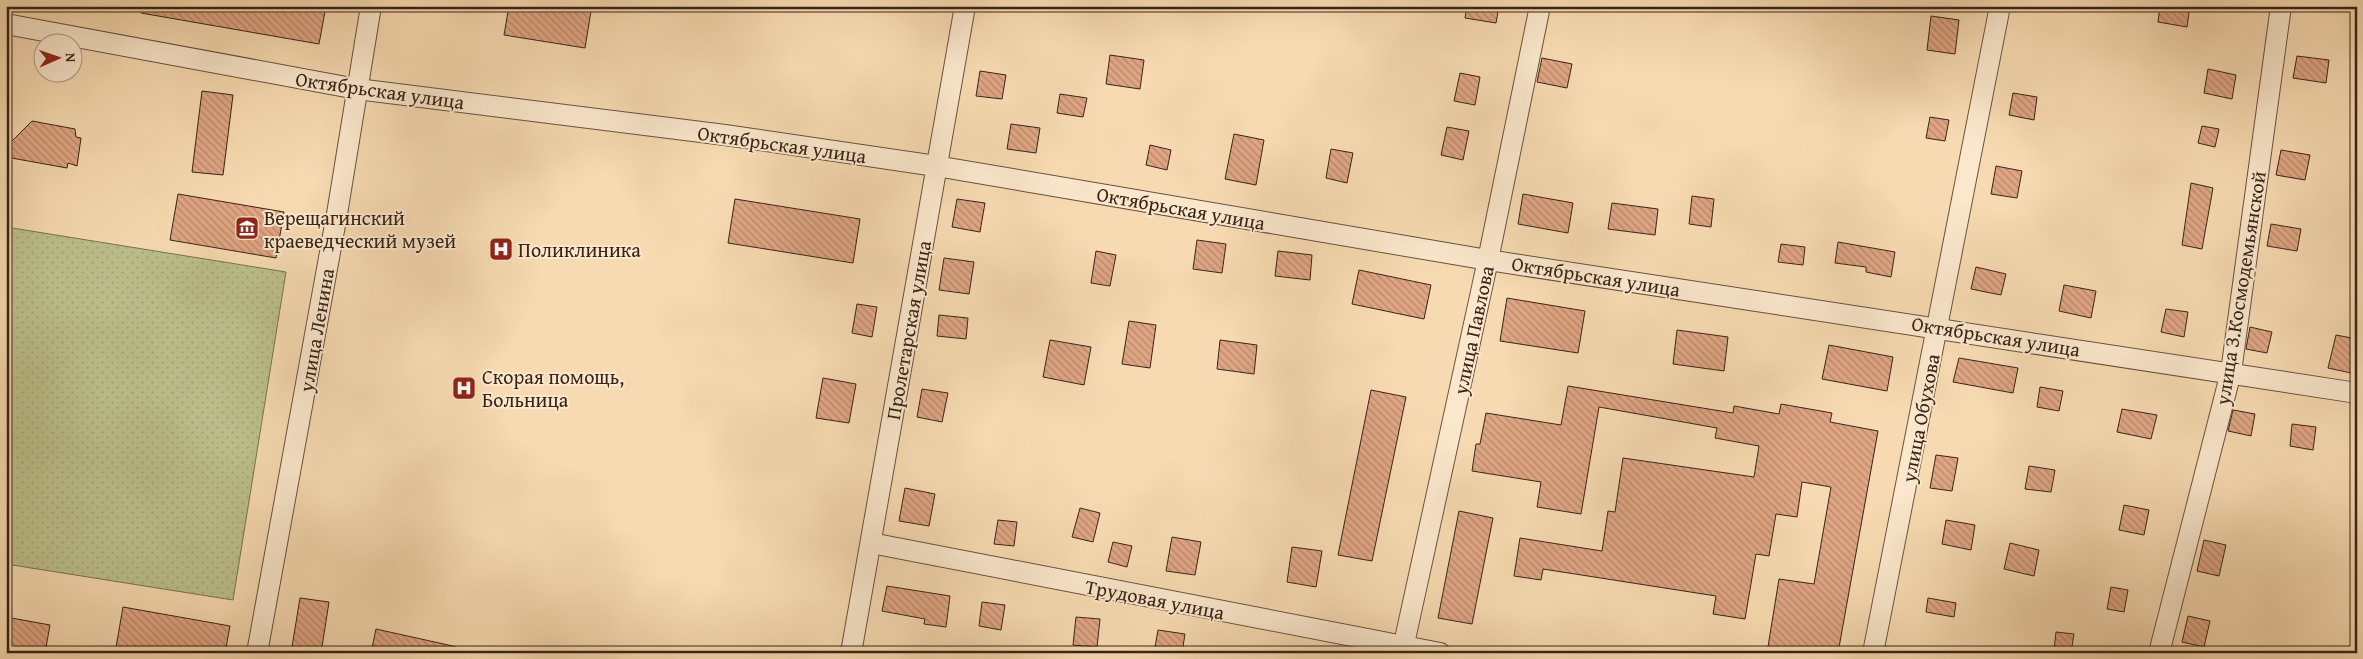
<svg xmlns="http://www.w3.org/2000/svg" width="2363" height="659" font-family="'Gentium Book Plus',serif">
  <defs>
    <pattern id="park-dots" width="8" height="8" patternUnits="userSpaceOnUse" patternTransform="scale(1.25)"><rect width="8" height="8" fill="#bcc08c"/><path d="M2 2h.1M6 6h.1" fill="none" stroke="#a2a578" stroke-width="1.8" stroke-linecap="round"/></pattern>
    <pattern id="building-back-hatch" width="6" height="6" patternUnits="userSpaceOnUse" patternTransform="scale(1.25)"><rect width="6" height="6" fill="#e0a684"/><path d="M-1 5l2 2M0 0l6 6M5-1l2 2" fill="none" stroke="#b7876b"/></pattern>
  </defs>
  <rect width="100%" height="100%" fill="#f7dab1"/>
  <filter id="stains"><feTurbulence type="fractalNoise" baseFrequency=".004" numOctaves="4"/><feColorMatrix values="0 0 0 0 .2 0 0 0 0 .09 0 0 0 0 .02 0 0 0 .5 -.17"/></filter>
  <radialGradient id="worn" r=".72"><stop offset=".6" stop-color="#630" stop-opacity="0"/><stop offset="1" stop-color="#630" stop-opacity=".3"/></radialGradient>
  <!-- park -->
  <path fill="url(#park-dots)" stroke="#7a7252" d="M6,227L286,272L233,600L6,564Z"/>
  <!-- building -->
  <g fill="url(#building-back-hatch)" stroke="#382417">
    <path d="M142,6H326L319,44L141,13Z"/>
    <path d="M509,6H559L591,11L585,48L504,35Z"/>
    <path d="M1467,6H1499L1496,23L1465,18Z"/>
    <path d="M2160,6H2190L2187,27L2158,22Z"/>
    <path d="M1931,16L1959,20L1955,54L1927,50Z"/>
    <path d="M1110,55L1144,60L1140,89L1106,84Z"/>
    <path d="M2297,56L2329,60L2326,83L2293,78Z"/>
    <path d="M1542,58L1572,64L1567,88L1537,82Z"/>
    <path d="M2208,69L2236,75L2232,99L2204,93Z"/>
    <path d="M980,71L1006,75L1002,99L976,96Z"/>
    <path d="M1460,73L1480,77L1475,105L1454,101Z"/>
    <path d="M202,91L233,95L223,175L192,172Z"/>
    <path d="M2013,93L2037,97L2034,120L2009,115Z"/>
    <path d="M1060,94L1087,98L1083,117L1057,113Z"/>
    <path d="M1930,117L1949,120L1945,141L1926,138Z"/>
    <path d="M32,121L75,129L76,137L81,138L77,166L68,163L67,168L6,157V147Z"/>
    <path d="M1011,124L1040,128L1036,153L1007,149Z"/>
    <path d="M2202,126L2219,129L2215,147L2198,143Z"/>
    <path d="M1447,127L1469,131L1463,160L1441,155Z"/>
    <path d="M1234,134L1264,140L1256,185L1225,179Z"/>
    <path d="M1150,145L1171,150L1167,170L1146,165Z"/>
    <path d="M1331,149L1353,153L1347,183L1326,178Z"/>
    <path d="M2281,150L2310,155L2305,180L2276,175Z"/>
    <path d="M1996,166L2022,171L2017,198L1991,194Z"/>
    <path d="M2191,183L2213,188L2202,249L2182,245Z"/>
    <path d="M178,194L284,212L276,258L170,240Z"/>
    <path d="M1523,194L1573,203L1568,233L1518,224Z"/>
    <path d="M1692,196L1714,199L1711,227L1689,224Z"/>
    <path d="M735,199L860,219L853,263L728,243Z"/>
    <path d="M957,199L985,203L980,232L952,227Z"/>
    <path d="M1612,203L1658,209L1655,235L1608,229Z"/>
    <path d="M2271,224L2301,229L2297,251L2267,246Z"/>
    <path d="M1197,240L1226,244L1222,273L1193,269Z"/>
    <path d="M1838,242L1895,252L1891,277L1866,272V267L1835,263Z"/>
    <path d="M1781,244L1805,247L1803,265L1778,262Z"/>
    <path d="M1096,251L1116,255L1110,286L1091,283Z"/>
    <path d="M1278,251L1312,255L1310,280L1275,276Z"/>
    <path d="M944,258L974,262L969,294L939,290Z"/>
    <path d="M1976,267L2006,274L2001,295L1971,289Z"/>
    <path d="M1359,270L1431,285L1424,319L1352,304Z"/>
    <path d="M2064,285L2096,291L2091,318L2059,311Z"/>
    <path d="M1507,298L1585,311L1578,353L1500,341Z"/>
    <path d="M857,304L877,307L872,337L852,333Z"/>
    <path d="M2166,309L2188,312L2184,337L2161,332Z"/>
    <path d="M939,315L968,318L966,339L937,336Z"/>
    <path d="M1129,321L1156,325L1150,368L1122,364Z"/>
    <path d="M2250,327L2272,332L2267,353L2246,349Z"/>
    <path d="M1677,330L1728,337L1724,371L1673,364Z"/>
    <path d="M2336,335L2357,339L2351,373L2328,368Z"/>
    <path d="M1050,340L1091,347L1084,385L1043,377Z"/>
    <path d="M1220,340L1257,345L1254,374L1217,369Z"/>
    <path d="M1829,345L1893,357L1887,391L1822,379Z"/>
    <path d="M1959,358L2018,368L2013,393L1953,382Z"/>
    <path d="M823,378L856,384L849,423L816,418Z"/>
    <path d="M1568,386L1733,413L1734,406L1779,414L1781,404L1832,413L1830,422L1878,431L1838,653H1767L1779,579L1814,584L1831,487L1802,482L1797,517L1776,514L1769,556L1756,554L1745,619L1713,614L1716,596L1543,569L1541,580L1514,576L1520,538L1602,551L1608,511L1615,512L1623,458L1754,477L1759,446L1715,438L1717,428L1599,407L1581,514L1537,507L1541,482L1472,471L1476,444H1480L1486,413L1561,425Z"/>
    <path d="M2040,387L2063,391L2059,411L2037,407Z"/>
    <path d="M922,389L948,393L942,422L917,417Z"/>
    <path d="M1371,390L1406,397L1372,561L1338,555Z"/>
    <path d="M2122,409L2157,415L2151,439L2117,432Z"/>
    <path d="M2233,410L2255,414L2251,436L2228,431Z"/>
    <path d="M2292,424L2316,427L2313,450L2290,446Z"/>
    <path d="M1936,455L1958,458L1952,491L1930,488Z"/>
    <path d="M2029,466L2055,470L2051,492L2025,489Z"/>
    <path d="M905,488L935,494L929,526L899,521Z"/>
    <path d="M2124,505L2149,510L2144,535L2119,530Z"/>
    <path d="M1080,508L1100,513L1093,542L1072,537Z"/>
    <path d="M1459,511L1493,518L1472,624L1438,618Z"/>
    <path d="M998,520L1017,522L1014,546L994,544Z"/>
    <path d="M1946,520L1975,525L1971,550L1942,544Z"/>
    <path d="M1172,537L1201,542L1195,575L1166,571Z"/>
    <path d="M2204,540L2226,545L2219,576L2197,571Z"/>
    <path d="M1113,542L1132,546L1127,567L1108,562Z"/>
    <path d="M2010,543L2039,550L2034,576L2004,569Z"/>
    <path d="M1292,547L1322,551L1316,587L1287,582Z"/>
    <path d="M887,586L950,596L946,627L924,624L925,619L882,611Z"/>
    <path d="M2111,587L2128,590L2124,612L2107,609Z"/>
    <path d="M300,598L329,602L321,653H291Z"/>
    <path d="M1928,598L1956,603L1954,617L1926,612Z"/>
    <path d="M982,602L1005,605L1001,630L979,626Z"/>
    <path d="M123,607L230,626L225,653H115Z"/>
    <path d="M2188,616L2210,621L2204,647L2182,642Z"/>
    <path d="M6,617L50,625L45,653H6Z"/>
    <path d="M1076,617L1100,619L1097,647L1073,645Z"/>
    <path d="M376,629L457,647V653H371Z"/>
    <path d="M1158,630L1185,634L1182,653H1154Z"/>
    <path d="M2056,632L2074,634L2071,653L2054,650Z"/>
  </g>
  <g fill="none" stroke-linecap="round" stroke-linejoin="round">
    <!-- minor casing -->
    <g stroke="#68523e" stroke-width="22">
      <g id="minor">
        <path d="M6,24L357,89L725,135L936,166L1488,260L2357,393"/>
        <path d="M871,543L1440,653"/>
        <path d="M257,653L337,214L371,6"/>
        <path d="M851,653L965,6"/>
        <path d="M1402,653L1488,260L1540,6"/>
        <path d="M1873,653L2000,6"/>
        <path d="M2159,653L2231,372L2281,6"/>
      </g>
    </g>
    <!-- minor -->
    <use href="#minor" stroke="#fae7cc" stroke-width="20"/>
  </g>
  <!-- icons -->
  <defs>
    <g id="museum-square" transform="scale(1.25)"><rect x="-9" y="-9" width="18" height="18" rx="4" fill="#8f2418" stroke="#fae7cc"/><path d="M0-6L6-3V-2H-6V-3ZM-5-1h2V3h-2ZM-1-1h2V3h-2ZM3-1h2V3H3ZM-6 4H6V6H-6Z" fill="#fff"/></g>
    <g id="hospital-square" transform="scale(1.25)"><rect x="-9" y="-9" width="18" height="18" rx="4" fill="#8f2418" stroke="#fae7cc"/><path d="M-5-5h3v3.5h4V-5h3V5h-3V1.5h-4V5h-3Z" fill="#fff"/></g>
  </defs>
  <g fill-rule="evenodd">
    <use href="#museum-square" x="247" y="228"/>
    <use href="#hospital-square" x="501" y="249"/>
    <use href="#hospital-square" x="464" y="388"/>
  </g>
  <g text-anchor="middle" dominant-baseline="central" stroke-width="4" stroke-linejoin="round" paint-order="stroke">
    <!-- street labels -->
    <g font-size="20" fill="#382417" stroke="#fae7cc">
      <text transform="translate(380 90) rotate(8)">Октябрьская улица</text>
      <text transform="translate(782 144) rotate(8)">Октябрьская улица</text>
      <text transform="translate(1181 208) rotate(10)">Октябрьская улица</text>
      <text transform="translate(1596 276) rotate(9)">Октябрьская улица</text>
      <text transform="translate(2240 288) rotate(-81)">улица З.Космодемьянской</text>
      <text transform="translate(316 330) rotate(-80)">улица Ленина</text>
      <text transform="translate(908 330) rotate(-80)">Пролетарская улица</text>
      <text transform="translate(1473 330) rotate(-78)">улица Павлова</text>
      <text transform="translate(1996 336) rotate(9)">Октябрьская улица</text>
      <text transform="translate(1920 418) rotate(-79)">улица Обухова</text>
      <text transform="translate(1155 599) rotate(11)">Трудовая улица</text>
    </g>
    <!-- poi labels -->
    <g font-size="20" fill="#382417" stroke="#fae7cc" text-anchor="start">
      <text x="264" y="217">Верещагинский<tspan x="264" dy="23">краеведческий музей</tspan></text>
      <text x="518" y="249">Поликлиника</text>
      <text x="482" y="376">Скорая помощь,<tspan x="482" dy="23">Больница</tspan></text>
    </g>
  </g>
  <!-- margin -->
  <rect width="2363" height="659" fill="none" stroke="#f7dab1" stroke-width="25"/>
  <rect x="8" y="8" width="2348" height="644" fill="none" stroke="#382417" stroke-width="2.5"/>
  <rect x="12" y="12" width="2338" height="634" fill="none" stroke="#382417"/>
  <!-- north arrow -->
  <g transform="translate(58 58) rotate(88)"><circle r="24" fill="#fae7cc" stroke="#ac9984"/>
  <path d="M0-4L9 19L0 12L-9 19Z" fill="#8f2418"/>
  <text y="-8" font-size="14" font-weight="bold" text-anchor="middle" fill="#382417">N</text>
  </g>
  <rect width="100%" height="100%" filter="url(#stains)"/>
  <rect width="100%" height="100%" fill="url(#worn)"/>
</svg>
